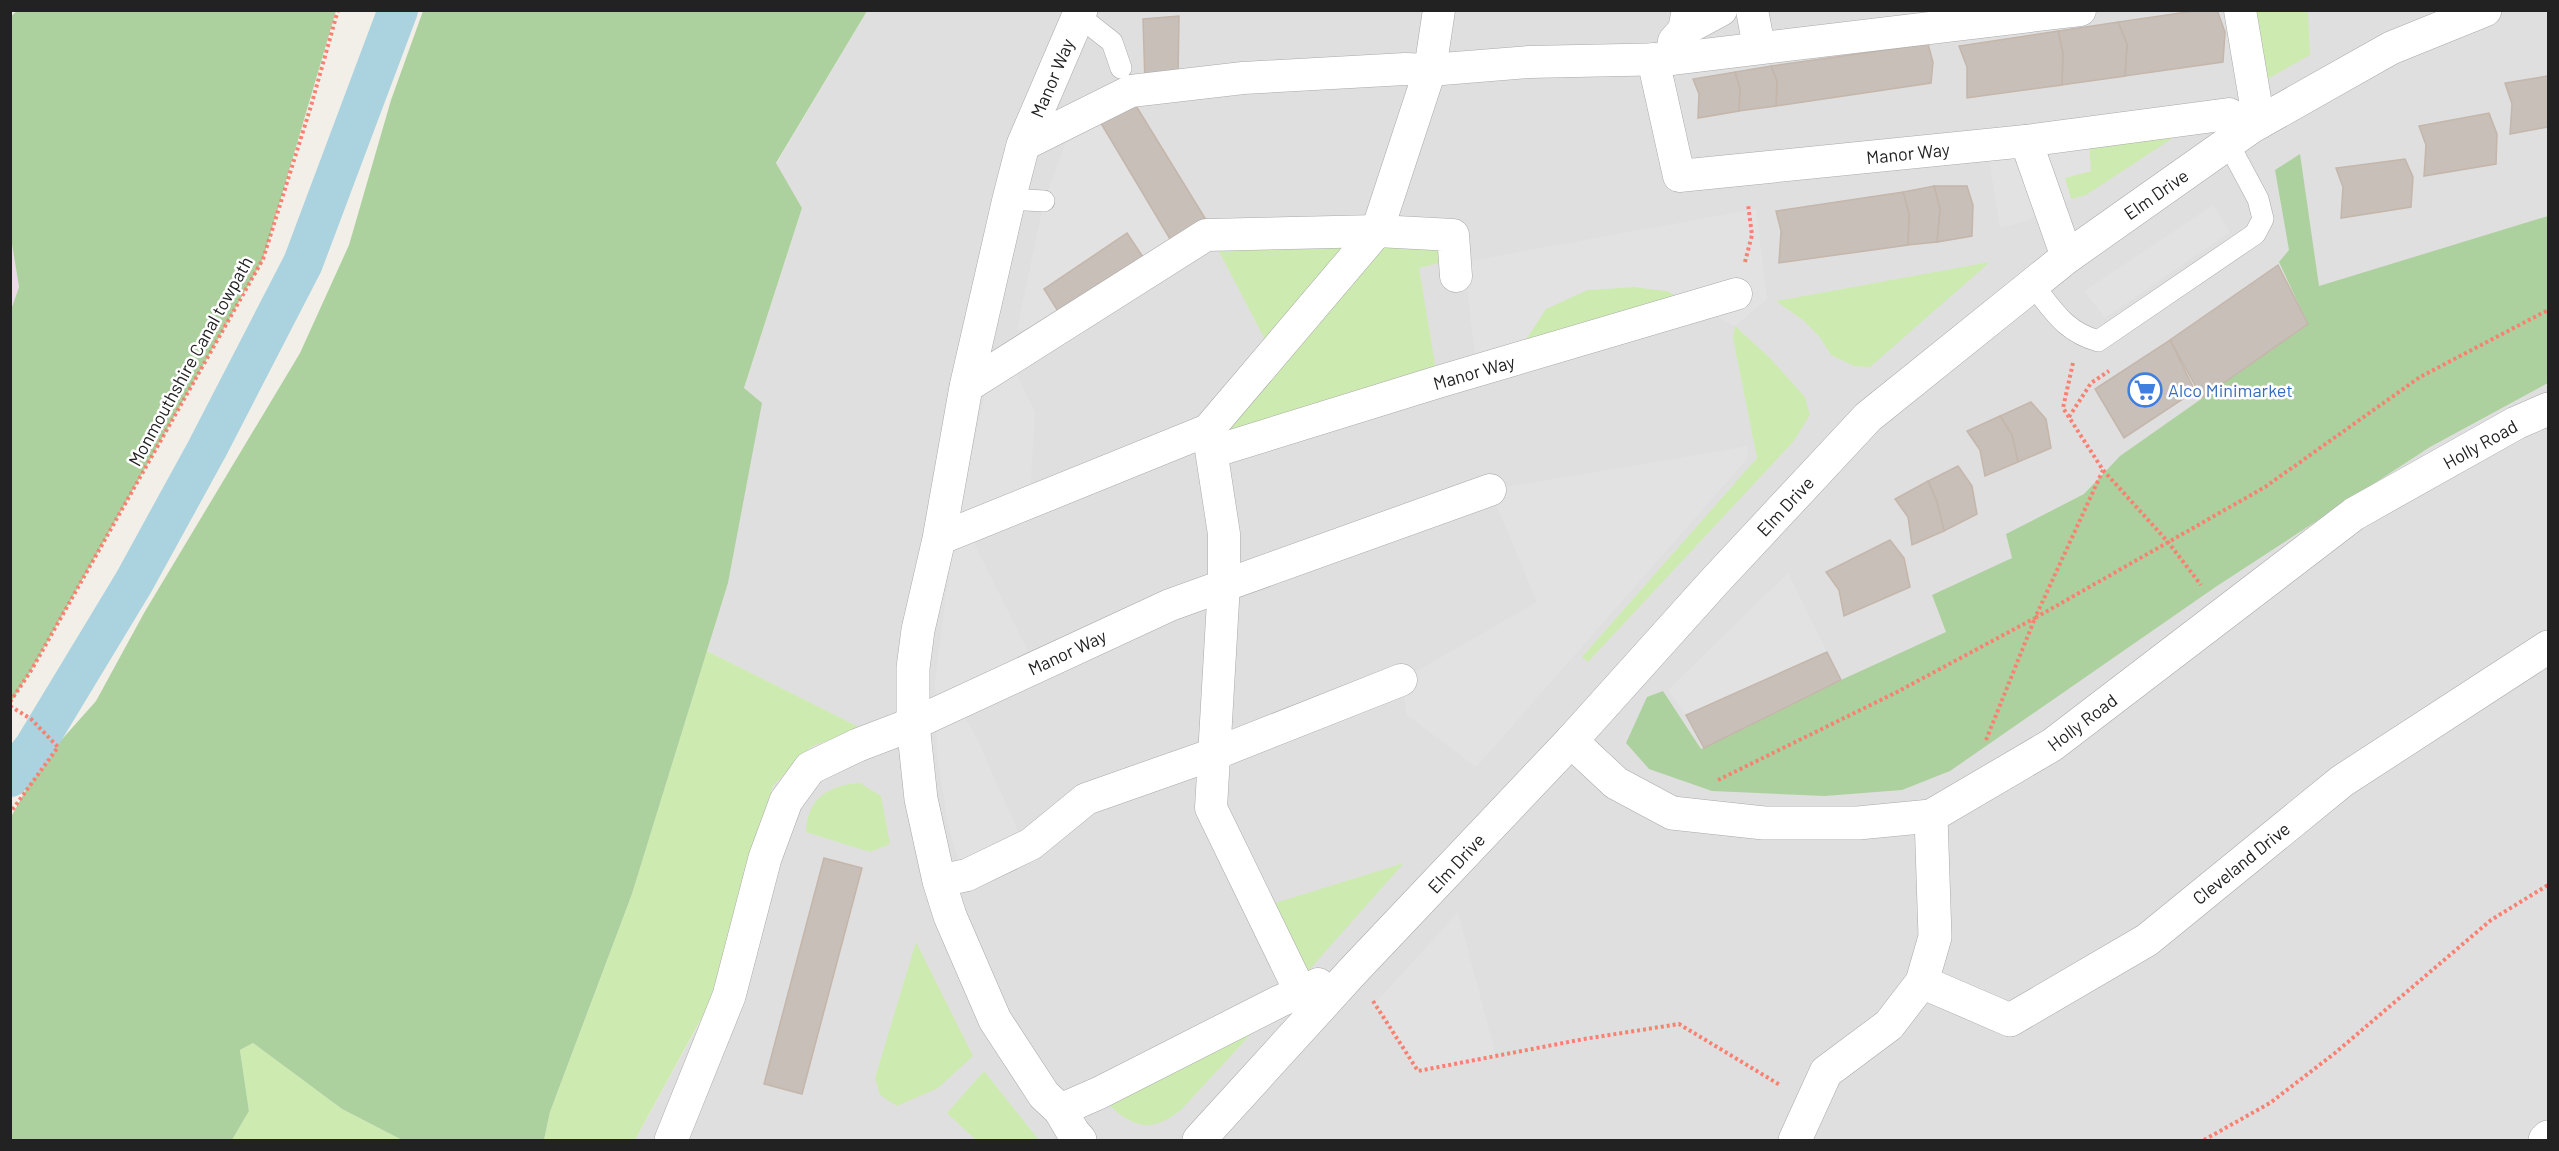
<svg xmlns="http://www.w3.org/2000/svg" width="2559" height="1151" font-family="Barlow,sans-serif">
  <rect width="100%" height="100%" fill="#f2efe9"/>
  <!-- residential -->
  <path fill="#e0dfdf" d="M867,11H2548V1140H635L718,989L745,878L773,786L811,747L860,728L707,651L728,583L744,388L802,208L776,164Z"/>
  <!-- industrial -->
  <path fill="#ebdbe8" d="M10,232L19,287L11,313H10Z"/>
  <!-- grass -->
  <g fill="#cdebb0">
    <path d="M2247,11H2308L2310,55L2255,86Z"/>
    <path d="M2191,126L2086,195L2071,199L2064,178L2090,171L2089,141Z"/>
    <path d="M1210,234L1453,235L1455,259L1419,268L1438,382L1212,452L1272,353Z"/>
    <path d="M1990,262L1870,367L1854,366L1831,355L1819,336L1803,320L1776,301Z"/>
    <path d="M1634,287L1667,291L1697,306L1523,344L1546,309L1587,290Z"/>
    <path d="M1735,326L1769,357L1805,397L1810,415L1793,442L1588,662L1582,657L1757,458L1733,338Z"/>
    <path d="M707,651L861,728L811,747L773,786L745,878L718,988L635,1140H544L550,1112L632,894Z"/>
    <path d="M860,783L881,796L890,844L870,852L806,832C807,798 829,785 860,783Z"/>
    <path d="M1404,863L1301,979L1272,904Z"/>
    <path d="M916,942L973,1056L938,1088L897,1106L880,1095L875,1078Z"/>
    <path d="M1273,1010L1181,1110C1151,1133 1135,1129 1108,1104Z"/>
    <path d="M253,1043L342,1109L402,1140H232L249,1111L240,1050Z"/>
    <path d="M984,1071L1039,1140H976L947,1113Z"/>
  </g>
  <!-- forest -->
  <g fill="#add19e">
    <path d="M17,11H336L263,259L32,669L11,702L10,313L19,287L10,232V17Z"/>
    <path d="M423,11H867L776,163L802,208L744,388L762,403L728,583L632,894L550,1112L544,1140H402L342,1109L253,1043L240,1050L249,1111L232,1140H11V817L40,764L96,701L144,613L300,353L349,245L391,100Z"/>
    <path d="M2300,154L2319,286L2548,216V383L2430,447L2217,586L1950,771L1902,790L1825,796L1712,791L1649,769L1626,743L1647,697L1663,691L1701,749L1841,680L1946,632L1932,595L2012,558L2006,534L2084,494L2120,456L2308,324L2279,262L2289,250L2275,170Z"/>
  </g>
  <!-- parking -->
  <g fill="#e2e2e2">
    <path d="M1096,115L1173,244L1147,263L1127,233L1044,288L1061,316L1034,331L1017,329L1044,201L1069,134Z"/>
    <path d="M2089,141L2091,171L2065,178L2071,199L2027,221L2000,228L1988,153Z"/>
    <path d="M2213,205L2230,232L2105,318L2084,291Z"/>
    <path d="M1756,209L1767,299L1735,326L1667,291L1634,287L1587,290L1546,309L1523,344L1475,356L1464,262Z"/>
    <path d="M1014,369L1035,412L1030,495L970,535L1028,651L951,693L977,739L1021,838L962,872L948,825L937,756L935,681L946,594L961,503L988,380Z"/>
    <path d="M1748,446L1747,459L1476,767L1407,715L1401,680L1537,602L1490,490Z"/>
    <path d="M1788,573L1827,652L1686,715L1668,690Z"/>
    <path d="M1458,912L1496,1056L1418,1071L1374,1004Z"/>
  </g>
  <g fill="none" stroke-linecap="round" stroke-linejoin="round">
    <!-- canal -->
    <path stroke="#aad3df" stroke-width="40" d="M10,777L33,749L134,582L207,449L303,263L398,10"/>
  </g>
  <!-- building -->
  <g fill="#c7bfb8" stroke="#c4b6ab" stroke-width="1.5">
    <path d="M2201,10H2217L2225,32L2223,62L2125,76L2127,44L2118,22Z"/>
    <path d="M1179,16L1178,80L1145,83L1143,19Z"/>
    <path d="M2118,22L2127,44L2125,76L2062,85L2063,53L2058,31Z"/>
    <path d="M2058,31L2063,53L2062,85L1967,98V67L1959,46Z"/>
    <path d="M1928,44L1933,62L1931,83L1776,106L1777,81L1771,66Z"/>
    <path d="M1771,66L1777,81L1776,106L1739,111L1740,89L1735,72Z"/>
    <path d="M1735,72L1740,89L1739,111L1698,118L1699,94L1693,79Z"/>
    <path d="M2548,76V127L2510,134L2512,104L2505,83Z"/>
    <path d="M1130,96L1208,223L1173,244L1096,115Z"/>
    <path d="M2489,113L2497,134L2496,164L2424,176L2426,145L2419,126Z"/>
    <path d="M2405,159L2413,177L2411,207L2341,218L2343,187L2336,168Z"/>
    <path d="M1934,186H1967L1973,205L1972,236L1937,242L1940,209Z"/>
    <path d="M1934,186L1940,209L1937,242L1908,245L1909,214L1903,192Z"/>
    <path d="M1903,192L1909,214L1908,245L1779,263L1781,231L1776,211Z"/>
    <path d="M1127,233L1147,263L1061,316L1044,289Z"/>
    <path d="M2278,265L2308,324L2202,398L2170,340Z"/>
    <path d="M2170,340L2195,391L2124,438L2095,389Z"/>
    <path d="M2031,402L2046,419L2051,448L2018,462L2012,435L2000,416Z"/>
    <path d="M2000,416L2012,435L2018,462L1985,476L1980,450L1967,431Z"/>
    <path d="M1958,466L1972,486L1977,514L1944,531L1937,502L1928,481Z"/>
    <path d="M1928,481L1937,502L1944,531L1912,545L1908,517L1895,499Z"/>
    <path d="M1890,540L1904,558L1910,587L1844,616L1839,590L1826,572Z"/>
    <path d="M1827,652L1841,680L1704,748L1686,715Z"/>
    <path d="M824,858L862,868L802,1094L764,1084Z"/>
  </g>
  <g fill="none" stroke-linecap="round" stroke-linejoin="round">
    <!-- service casing -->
    <g stroke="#a9a9a9" stroke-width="22">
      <g id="service">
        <path d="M1079,16L1112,42L1121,68"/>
        <path d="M1009,199L1044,201"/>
        <path d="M2032,284C2054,311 2064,331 2098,341L2255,234L2263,219L2258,199L2228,143"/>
      </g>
    </g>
    <!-- pedestrian casing -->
    <g stroke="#a9a9a9" stroke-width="33">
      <g id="pedestrian">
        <path d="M1752,10L1759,47"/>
        <path d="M2240,10L2259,123"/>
        <path d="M1684,30L1721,10"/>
        <path d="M1653,59L1679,176L2026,141L2229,114L2251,127"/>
        <path d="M1671,59L1674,41L1684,30L1688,10"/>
        <path d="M2026,141L2067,257"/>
        <path d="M1023,145L1131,91L1243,78L1405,69L1430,70L1529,62L1671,59L2080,10"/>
        <path d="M966,387L1206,235L1377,231L1453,235L1456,276"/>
        <path d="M1212,452L1438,382L1736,294"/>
        <path d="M939,539L1208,430"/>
        <path d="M913,724L1170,605L1490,490"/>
        <path d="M939,881L967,875L1031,844L1086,799L1214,754L1401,680"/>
        <path d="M1300,991L1211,808L1224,584V534L1208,430L1377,231L1430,70L1439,10"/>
        <path d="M1060,1110L1099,1093L1278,1002L1318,984"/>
      </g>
    </g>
    <!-- minor casing -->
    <g stroke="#a9a9a9" stroke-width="34">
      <g id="minor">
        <path d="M1571,741L1616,783L1672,813L1764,823H1858L1931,816L2052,745L2354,514L2516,423L2548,409"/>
        <path d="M1922,982L2010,1020L2147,940L2342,781L2548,647"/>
        <path d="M671,1140L729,996L765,858L786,801L810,768L858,745L913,724"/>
        <path d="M1080,1140L1073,1132L1060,1110L1044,1095L995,1020L950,916L939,881L921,799L913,724V668L918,630L939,539L966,387L1009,199L1023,145L1081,10"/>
        <path d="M1795,1140L1826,1072L1889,1025L1922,982L1935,937L1931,816"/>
        <path d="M2545,1140L2548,1137"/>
      </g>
    </g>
    <!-- tertiary casing -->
    <g stroke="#a9a9a9" stroke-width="34">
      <path id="tertiary" d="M1199,1140L1353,971L1571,741L1714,582L1868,417L2067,257L2251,127L2391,48L2485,10"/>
    </g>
    <!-- path -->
    <g stroke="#fa8072" stroke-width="4" stroke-dasharray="3 3" stroke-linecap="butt">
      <path d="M1745,262L1752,235L1748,204"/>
      <path d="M2073,363L2063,408L2103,470L2168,542L2201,585"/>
      <path d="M2069,417L2091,383L2109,371"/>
      <path d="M10,702L32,669L263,259L311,106L338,10"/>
      <path d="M10,706L31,719L58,747L10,813"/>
      <path d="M1986,740L2035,618L2265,487L2420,377L2548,310"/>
      <path d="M1718,780L1897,692L2035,618L2103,470"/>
      <path d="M1373,1001L1418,1071L1584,1039L1679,1024L1780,1085"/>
      <path d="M2204,1140L2270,1103L2335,1053L2491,920L2548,885"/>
    </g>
    <!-- service -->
    <use href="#service" stroke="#fff" stroke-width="21"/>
    <!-- pedestrian -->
    <use href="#pedestrian" stroke="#fff" stroke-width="32"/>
    <!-- minor -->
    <use href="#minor" stroke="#fff" stroke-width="33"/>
    <!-- tertiary -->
    <use href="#tertiary" stroke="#fff" stroke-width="33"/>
  </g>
  <!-- icons -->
  <defs>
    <g id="supermarket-ring" transform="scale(1.725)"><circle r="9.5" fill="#fff" stroke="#3f7fe0" stroke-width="1.5"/><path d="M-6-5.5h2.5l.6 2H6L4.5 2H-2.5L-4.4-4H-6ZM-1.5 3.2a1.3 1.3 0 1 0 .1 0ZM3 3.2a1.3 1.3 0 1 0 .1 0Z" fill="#3f7fe0"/></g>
  </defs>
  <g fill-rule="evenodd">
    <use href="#supermarket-ring" x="2145" y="390"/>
  </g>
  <g text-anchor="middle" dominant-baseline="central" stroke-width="5" stroke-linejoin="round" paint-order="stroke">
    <!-- street labels -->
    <g font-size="18" fill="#222" stroke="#fff">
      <text transform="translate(1052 78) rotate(-67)">Manor Way</text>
      <text transform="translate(1908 153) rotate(-6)">Manor Way</text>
      <text transform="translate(2156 194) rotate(-35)">Elm Drive</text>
      <text transform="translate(190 361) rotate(-61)">Monmouthshire Canal towpath</text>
      <text transform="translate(1474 372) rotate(-16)">Manor Way</text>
      <text transform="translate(2480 444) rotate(-29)">Holly Road</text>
      <text transform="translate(1785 506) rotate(-47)">Elm Drive</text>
      <text transform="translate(1067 652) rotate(-25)">Manor Way</text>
      <text transform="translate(2082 722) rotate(-37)">Holly Road</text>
      <text transform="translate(1456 863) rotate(-47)">Elm Drive</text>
      <text transform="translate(2241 863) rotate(-39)">Cleveland Drive</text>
    </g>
    <!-- shop labels -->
    <g font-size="18" fill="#366cbe" stroke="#fff" text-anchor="start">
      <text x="2168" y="390">Alco Minimarket</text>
    </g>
  </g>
  <!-- border -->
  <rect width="2559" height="1151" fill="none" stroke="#222222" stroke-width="24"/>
</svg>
